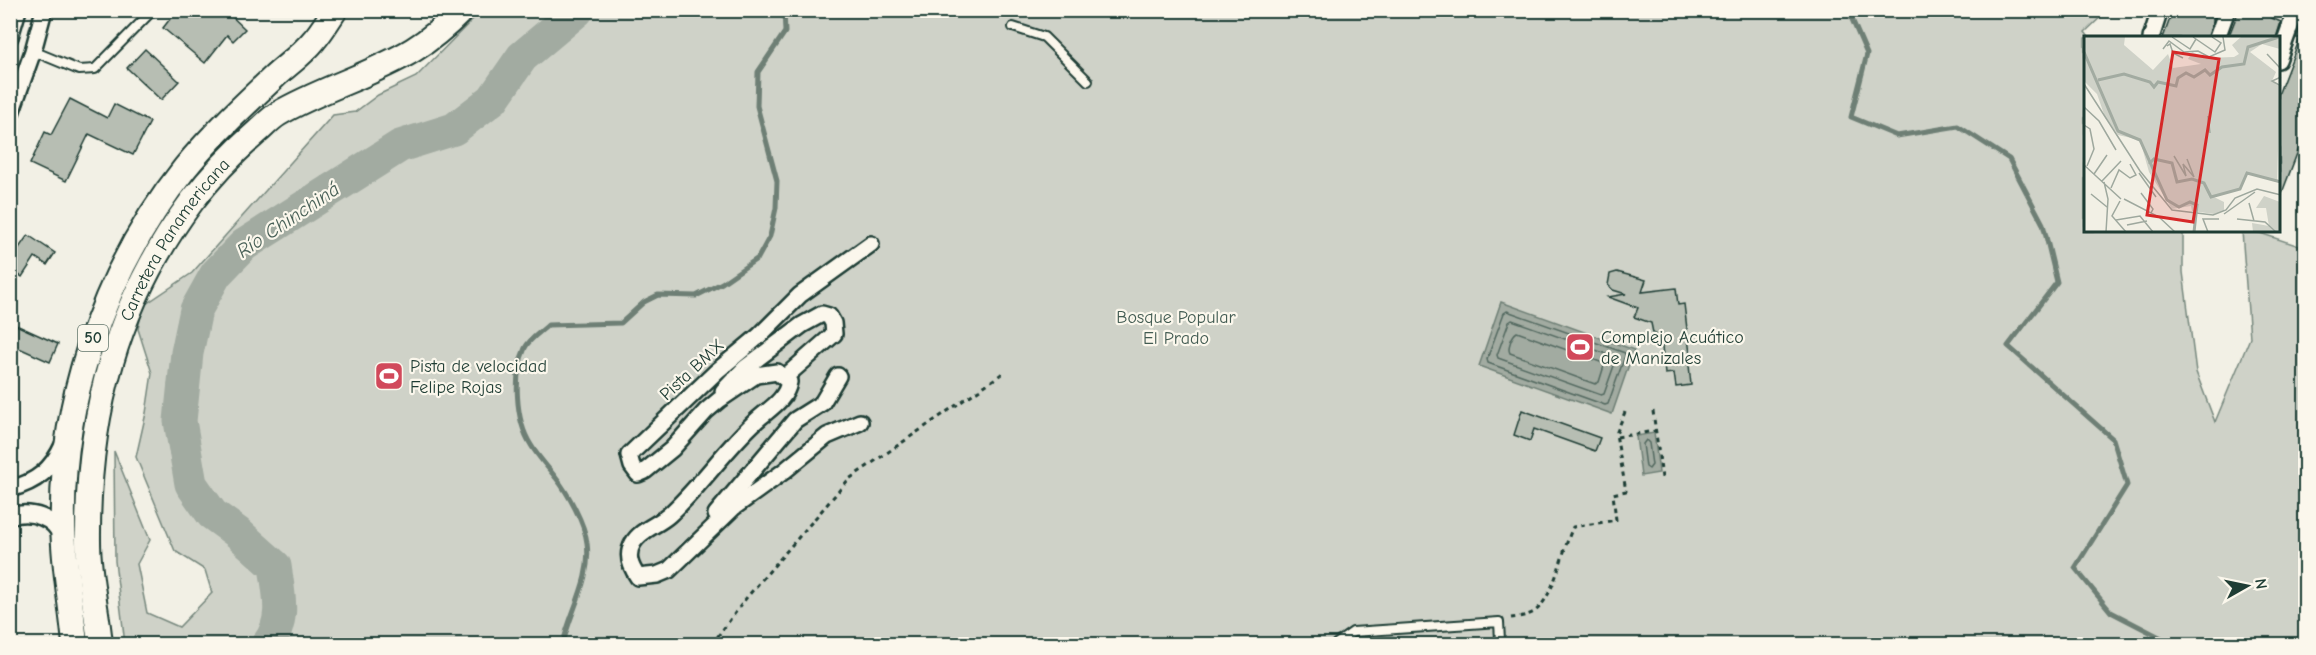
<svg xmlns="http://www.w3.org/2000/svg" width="2316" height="655" font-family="'Comic Neue',sans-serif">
  <rect width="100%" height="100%" fill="#f2f0e5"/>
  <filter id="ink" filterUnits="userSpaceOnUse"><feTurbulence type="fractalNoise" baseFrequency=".0167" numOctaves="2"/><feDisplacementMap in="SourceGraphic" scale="12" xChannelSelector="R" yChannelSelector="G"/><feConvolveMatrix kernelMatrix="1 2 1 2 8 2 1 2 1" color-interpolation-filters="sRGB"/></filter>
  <g filter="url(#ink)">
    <!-- green -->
    <path fill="#cfd2c8" stroke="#77887e" stroke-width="1.5" d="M486,11H2107L2085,32L2089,37L2085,38V231H2183V272L2196,372L2215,422L2250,338L2242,231H2254L2305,248L2306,442L2298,466L2306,501L2305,644H125L115,561L114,451L150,540L137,564L147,613L179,627L212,593L205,570L175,551L136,457L146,413L152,373L138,329L143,306L192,273L333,115L355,112L378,95L416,77L473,19Z"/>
    <!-- water -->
    <g fill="#a2aba1" stroke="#6e7f75" stroke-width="1.5">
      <path d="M1501,302L1634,350L1612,414L1479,366Z"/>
      <path d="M1654,433L1659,473L1641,476L1636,436Z"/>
    </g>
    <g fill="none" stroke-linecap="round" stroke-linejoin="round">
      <!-- shore -->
      <g stroke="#536960" stroke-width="1.5">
        <path d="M1507,311L1625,353V356L1608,404L1605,405L1488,363L1487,359L1504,313Z"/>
        <path d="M1512,320L1615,357L1616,360L1604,394L1601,395L1498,358L1497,355L1509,322Z"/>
        <path d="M1517,332L1603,363L1604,366L1599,382L1595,384L1510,353C1507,348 1512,335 1517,332Z"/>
        <path d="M1646,440L1649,443L1652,465L1649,469L1646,467L1643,444Z"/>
      </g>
      <!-- stream -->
      <g stroke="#6e7f75" stroke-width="5">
        <path d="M1848,10L1867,54L1851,117L1897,136L1958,126L2009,159L2043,224L2057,282L2008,346L2113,439L2127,485L2075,568L2111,612L2173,644"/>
        <path d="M563,644C570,611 592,579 587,543C585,524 568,493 556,478C548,467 538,457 531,445C515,420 513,374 525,348C529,339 541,332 548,325L621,323L644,302L658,295L696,296L722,283L758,258L770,236L776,208L777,181L757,106L758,72L785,32L784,10"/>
      </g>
      <!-- river -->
      <path stroke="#a2aba1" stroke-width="33" d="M268,644C286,620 279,595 275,566L238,533L212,514L191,484L180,421L187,353L196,310L216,274L244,245L400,146L454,129L493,99L522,57L578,10"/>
    </g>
    <!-- building -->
    <g fill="#b7beb3" stroke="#1f3d34" stroke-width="1.5">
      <path d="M177,10H225L245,29L233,41L227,35L205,63L163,28Z"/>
      <path d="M2173,10H2205L2215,14L2208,38H2163Z"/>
      <path d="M2239,10H2253L2281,22L2276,38H2228Z"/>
      <path d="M2304,26L2306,130L2280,198L2278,95L2300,38H2296L2300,29L2302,30Z"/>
      <path d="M145,49L179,81L161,100L127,68Z"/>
      <path d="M70,99L107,118L114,104L150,122L133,155L89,134L66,181L30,164L45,132L51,135Z"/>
      <path d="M28,235L55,253L47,265L35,257L22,277L10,268V241L19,248Z"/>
      <path d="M1617,272L1646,280L1642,292L1676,288L1678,305L1684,304L1690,354L1688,355L1691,385L1676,387L1674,373L1665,374L1661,338L1653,333L1651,323L1634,317L1638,308L1608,297L1626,294L1613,290L1608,285L1610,274Z"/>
      <path d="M16,325L58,344L50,362L10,344V337Z"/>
      <path d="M1522,410L1600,438L1595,451L1534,429L1530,441L1514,435Z"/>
    </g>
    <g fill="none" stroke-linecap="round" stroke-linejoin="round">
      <!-- service casing -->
      <g stroke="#1f3d34" stroke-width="12">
        <g id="service">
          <path d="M1013,27L1044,37L1088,81"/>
          <path d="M33,51L79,70L95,69L153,10"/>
          <path d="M1336,644L1353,632L1499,622L1500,640L1497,644"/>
        </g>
      </g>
      <!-- minor casing -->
      <g stroke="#1f3d34" stroke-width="20">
        <g id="minor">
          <path d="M10,37L18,10"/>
          <path d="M2151,38L2160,10"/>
          <path d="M2217,38L2227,10"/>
          <path d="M2278,60L2296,10"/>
          <path d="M10,116L33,51L44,10"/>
          <path d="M723,391L745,368L802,325L822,314L829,316L833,323L834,334L785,377"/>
          <path d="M860,422L827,436L783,472L733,508L669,570L657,575L638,577C630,566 626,555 633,543C640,530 658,525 669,515C701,486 725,449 757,420C769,409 786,400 789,382L777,372L756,375L719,400L706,411L672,449L645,471L638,474L632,466L629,455L717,371L759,336L800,295L871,244"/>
          <path d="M10,489C37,482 52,469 63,445"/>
          <path d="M716,514L795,420L822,403L838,376"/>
          <path d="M10,516C31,510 55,517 62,538"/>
        </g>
      </g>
      <!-- trunk casing -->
      <g stroke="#1f3d34" stroke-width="28">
        <g id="trunk">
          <path d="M75,644C72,611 66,578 64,545C55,412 102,272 185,168C212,135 243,106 274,77C287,65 303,54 314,40C322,31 328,20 335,10"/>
          <path id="s1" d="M100,644C97,610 88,576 88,541C87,415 116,303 192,201C211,176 233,153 257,132C264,126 270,119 278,114C320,89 370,76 413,50C431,39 447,25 462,10"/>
        </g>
      </g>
      <!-- path -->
      <g stroke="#1f3d34" stroke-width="3" stroke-dasharray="4.5 4.5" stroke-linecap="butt">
        <path d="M1653,411L1662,478"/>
        <path d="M1617,437L1655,431"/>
        <path d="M1511,618C1518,617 1527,616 1534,612C1555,597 1562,550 1573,527L1616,520L1613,494L1626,491L1616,434L1625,412"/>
        <path d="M712,644L747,597L849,479L1003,373"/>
      </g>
      <!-- service -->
      <use href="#service" stroke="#fbf7ec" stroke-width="8"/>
      <!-- minor -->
      <use href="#minor" stroke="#fbf7ec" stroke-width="15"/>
      <!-- trunk -->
      <use href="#trunk" stroke="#fbf7ec" stroke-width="24"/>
    </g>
  </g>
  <!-- icons -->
  <defs>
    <g id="stadium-square" transform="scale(1.5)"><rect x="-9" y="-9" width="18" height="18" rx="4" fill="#d1495b" stroke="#fbf7ec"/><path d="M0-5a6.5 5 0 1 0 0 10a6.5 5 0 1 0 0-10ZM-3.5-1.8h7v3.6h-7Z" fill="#fff"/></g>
  </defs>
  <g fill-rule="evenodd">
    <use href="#stadium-square" x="1580" y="347"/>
    <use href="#stadium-square" x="389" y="376"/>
  </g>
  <g text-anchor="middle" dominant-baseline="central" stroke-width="4.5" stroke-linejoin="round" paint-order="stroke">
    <!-- shield labels -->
    <rect fill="#fbf7ec" stroke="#61756b" stroke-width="1.5" x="78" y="325" width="30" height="26" rx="4.5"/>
    <g font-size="16" font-weight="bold" fill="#1f3d34">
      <text x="93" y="338">50</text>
    </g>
    <!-- street labels -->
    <g font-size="18" fill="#1f3d34" stroke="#fbf7ec">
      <text stroke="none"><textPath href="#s1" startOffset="424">Carretera Panamericana</textPath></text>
      <text transform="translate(692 370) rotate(-43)">Pista BMX</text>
    </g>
    <!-- park labels -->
    <g font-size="18" fill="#425b52" stroke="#fbf7ec">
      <text x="1176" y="317">Bosque Popular<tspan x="1176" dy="21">El Prado</tspan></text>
    </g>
    <!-- poi labels -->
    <g font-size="18" fill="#1f3d34" stroke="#fbf7ec" text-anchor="start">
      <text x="1601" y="337">Complejo Acuático<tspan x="1601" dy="21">de Manizales</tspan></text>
      <text x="410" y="366">Pista de velocidad<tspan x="410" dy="21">Felipe Rojas</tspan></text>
    </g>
    <!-- water labels -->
    <g font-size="20" font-style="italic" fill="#465e55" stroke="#fbf7ec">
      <text transform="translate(288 220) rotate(-34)">Río Chinchiná</text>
    </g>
  </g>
  <!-- overview -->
  <g transform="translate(2084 36)">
    <rect width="196" height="196" fill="#f2f0e5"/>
    <path d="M0,1H41L40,9L69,34L84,18L89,32L117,28L104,23L108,16L122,22L150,21L155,18L148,9L157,1H196V13L178,8L166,16L192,36L188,45L196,51L193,146L163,137L156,153L130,161L140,166V175L130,178L108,175L107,170L88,173L65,136L56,104L34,99L21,81L13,58L0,45ZM180,160L196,166V196H169L168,187L185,190L182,172H172Z" fill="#cfd2c8"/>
    <path fill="none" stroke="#a2aba1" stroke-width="3" d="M0,16L34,95L56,104L83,164L95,171L106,166L113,169L110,196M14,44L40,38L66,46L70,51L74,46L92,50L94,42L102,37L110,41L121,34L126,39L138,31L160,28L164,11L195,1M65,128L70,123L88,127L93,146L108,143L120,147L127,161L156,153L163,137L197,146"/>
    <path fill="none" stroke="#9ea89e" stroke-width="1.5" d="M88,1L106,13L112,3M109,1L131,16L137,7L128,1M83,10L86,8L89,17L99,22M79,13L85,5L100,16L114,15L125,21L141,14L139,1M183,18L197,33M197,41L188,45L197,50M0,48L56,135L88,174L129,179L142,174L151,162L173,153L197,159M0,71L15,85L32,114M0,89L6,93L10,113L3,130M125,94L124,80L126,97M90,120L102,140L99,128L110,141L103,123M0,129L37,163M55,137L72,161M10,138L23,119M18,145L37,125M20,146L24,163L22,196M27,152L35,134L46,142L52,139L46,128M57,157L69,173L67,177M7,158L23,171M40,163L75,181L91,196M36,165L28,180L42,196M165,167L170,185M140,178L171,156M153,183L181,186L192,196M32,184L56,180L69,196M43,189L63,185M124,196L119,183H135"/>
    <path fill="#d62828" fill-opacity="0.15" stroke="#d62828" stroke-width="3" d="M89,16L135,23L109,186L63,179Z"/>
    <rect width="196" height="196" fill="none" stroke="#1f3d34" stroke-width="3"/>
  </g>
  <!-- margin -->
  <rect width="2316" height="655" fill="none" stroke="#fbf7ec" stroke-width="36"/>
  <rect x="18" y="18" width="2280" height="619" fill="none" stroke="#1f3d34" stroke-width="2" filter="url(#ink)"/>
  <!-- north arrow -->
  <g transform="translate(2247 586) rotate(81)" stroke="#fbf7ec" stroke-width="4.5" paint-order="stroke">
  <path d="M0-4.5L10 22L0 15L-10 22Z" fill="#1f3d34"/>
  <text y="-9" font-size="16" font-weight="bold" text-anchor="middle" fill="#1f3d34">N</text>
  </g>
</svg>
